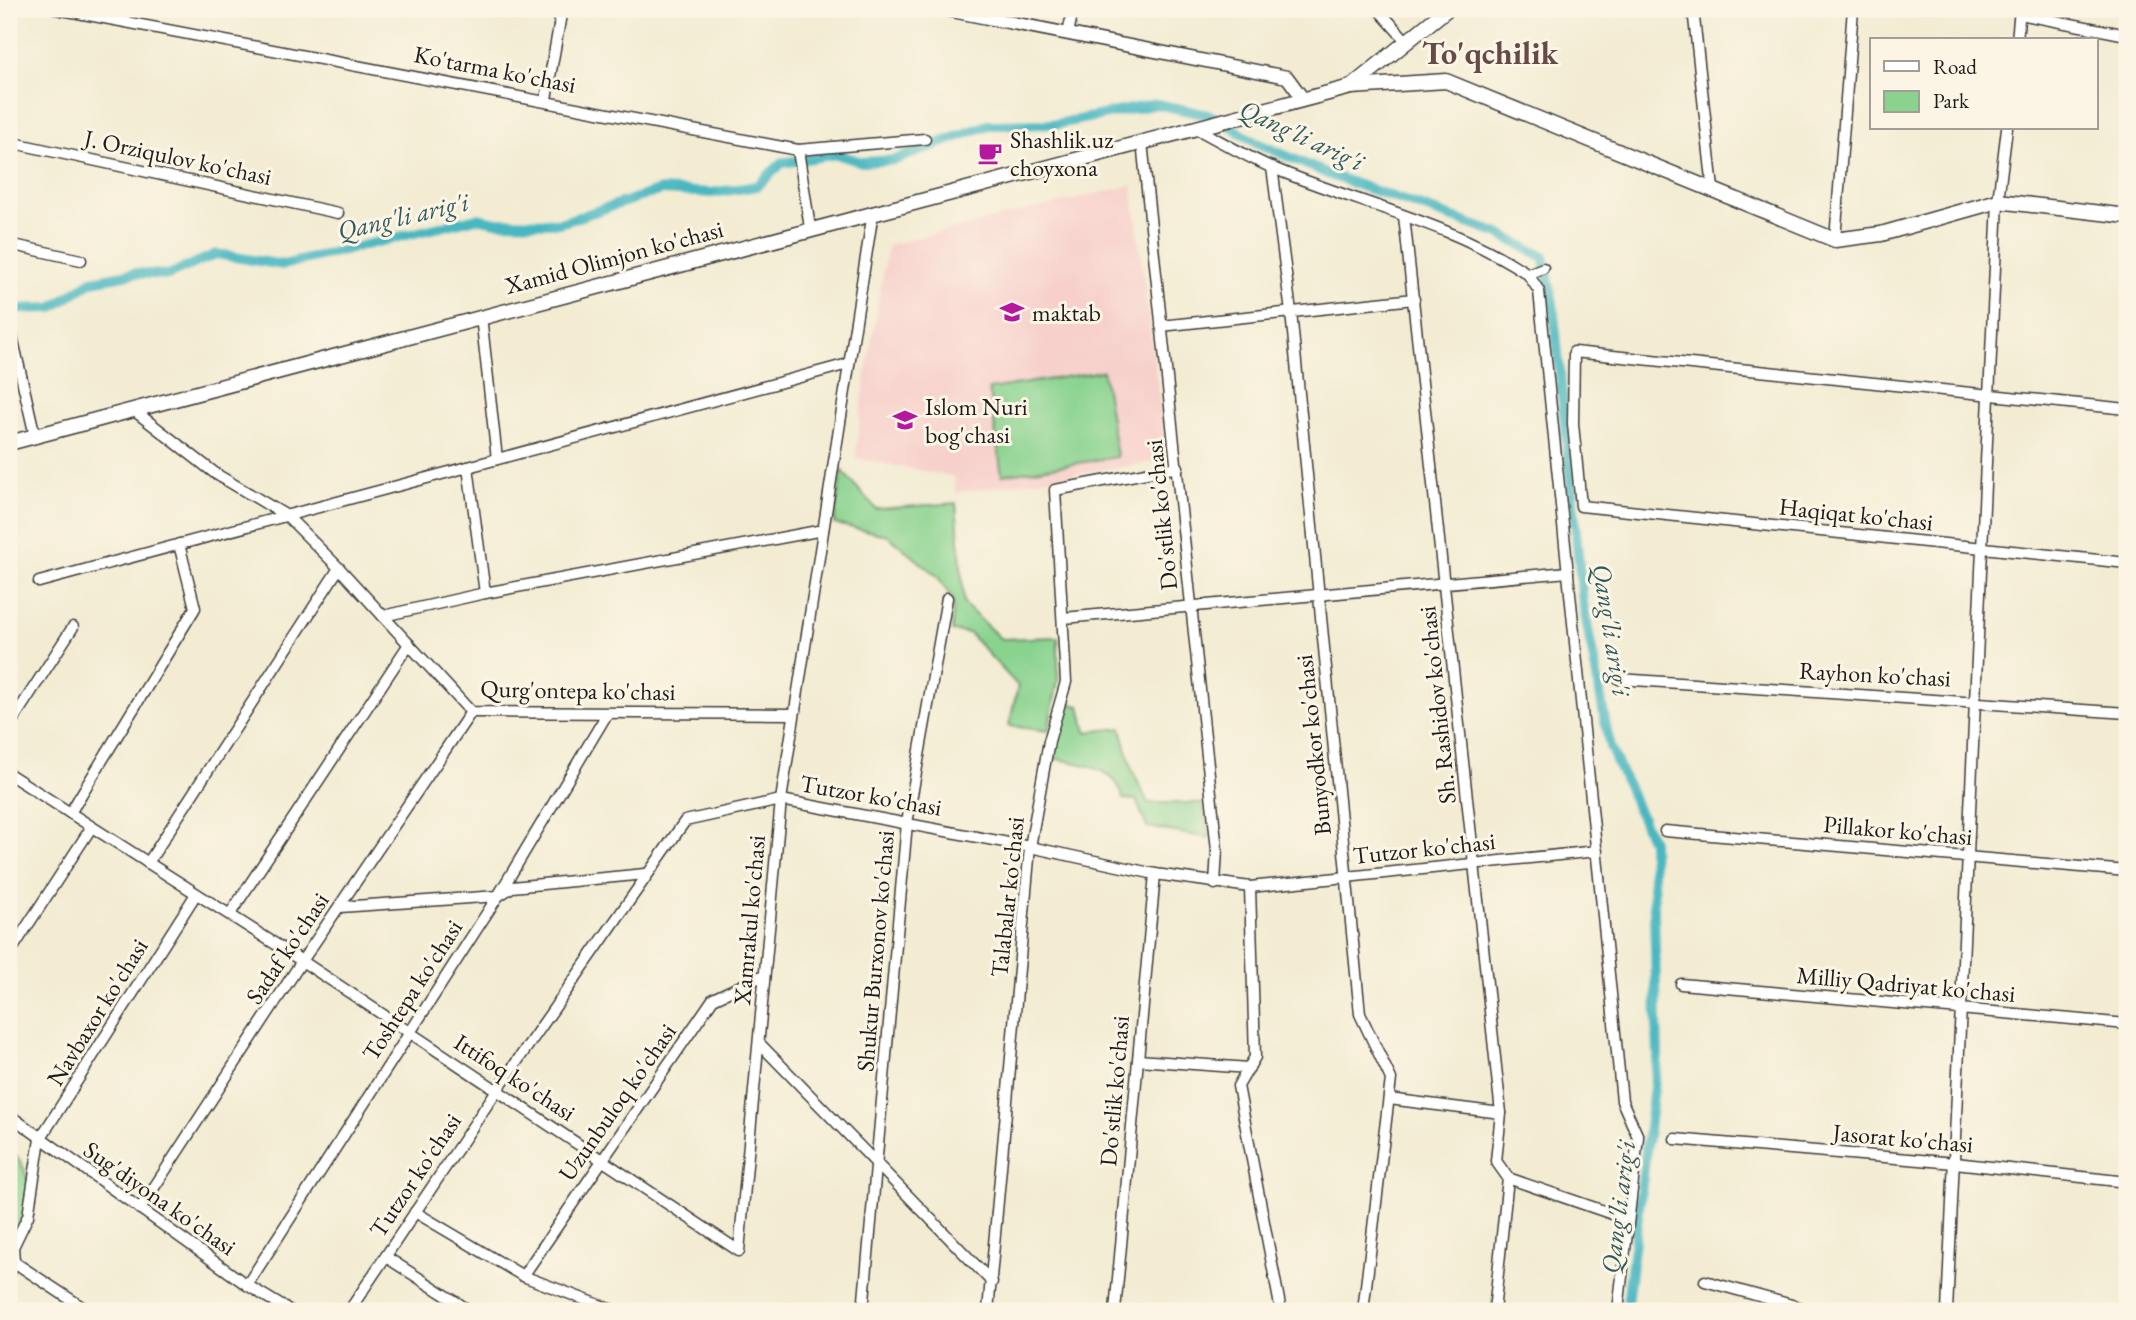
<svg xmlns="http://www.w3.org/2000/svg" width="2136" height="1320" font-family="'EB Garamond',serif">
  <rect width="100%" height="100%" fill="#fcf5e5"/>
  <filter id="ink" filterUnits="userSpaceOnUse"><feTurbulence type="fractalNoise" baseFrequency=".0143" numOctaves="2"/><feDisplacementMap in="SourceGraphic" scale="14" xChannelSelector="R" yChannelSelector="G"/><feConvolveMatrix kernelMatrix="1 2 1 2 8 2 1 2 1" color-interpolation-filters="sRGB"/></filter>
  <filter id="wash" filterUnits="userSpaceOnUse"><feTurbulence type="fractalNoise" baseFrequency=".00686" numOctaves="4" result="noise"/><feDisplacementMap in="SourceGraphic" scale="28" xChannelSelector="R" yChannelSelector="G"/><feGaussianBlur stdDeviation="1.57" result="paint"/><feColorMatrix in="noise" values="0 0 0 0 0 0 0 0 0 0 0 0 0 0 0 0 0 1.4 0 .05"/><feComposite in="paint" operator="in"/></filter>
  <g filter="url(#wash)">
    <rect width="100%" height="100%" fill="#f3ecd3"/>
    <!-- built -->
    <path fill="#f7d0cb" d="M1132,185L1167,460L955,493L954,477L855,458L865,379L888,245Z"/>
    <!-- green -->
    <g fill="#89d38f" stroke="#527856" stroke-width="2">
      <path d="M1103,371L1117,457L1002,475L989,389Z"/>
      <path d="M842,471L876,509L956,503L964,604L1001,639L1058,637V681L1048,731L1009,726L1018,686L969,633L952,631L953,600L937,576L887,535L834,524Z"/>
      <path d="M1066,703L1080,706L1086,732L1121,728L1132,770L1148,803H1202L1209,838L1147,827L1136,800L1123,799C1118,767 1078,763 1051,758Z"/>
      <path d="M9,1148C43,1180 25,1215 9,1252Z"/>
    </g>
    <g fill="none" stroke-linecap="round" stroke-linejoin="round">
      <!-- canal -->
      <path stroke="#48b7c1" stroke-width="10" d="M9,309L52,308L92,281L135,273L168,275L216,254L283,265L477,218L496,222L560,223L661,190L712,193L757,186L782,163L836,154L862,162L895,160L988,125L1057,124L1157,104L1212,116L1255,142L1330,175L1499,234L1544,257L1553,304L1583,603L1610,747L1652,841L1658,1056L1626,1311"/>
    </g>
  </g>
  <g filter="url(#ink)">
    <g fill="none" stroke-linecap="round" stroke-linejoin="round">
      <!-- minor casing -->
      <g stroke="#3c3b37" stroke-width="13">
        <g id="minor">
          <path d="M57,9L798,150L925,139"/>
          <path d="M1378,9L1407,42"/>
          <path d="M1693,9L1713,189"/>
          <path d="M2020,14L2127,35"/>
          <path d="M1068,34L1073,9"/>
          <path d="M2017,40L2020,9"/>
          <path d="M546,99L562,9"/>
          <path d="M1197,129C1222,142 1247,157 1273,168C1358,204 1450,222 1528,274L1543,268"/>
          <path d="M9,142L338,213"/>
          <path d="M1142,142L1217,850L1215,884"/>
          <path d="M798,150L810,228"/>
          <path d="M1272,167L1291,312L1360,1014L1391,1079L1363,1311"/>
          <path d="M1404,216L1501,1113L1496,1161L1508,1178L1494,1311"/>
          <path d="M1835,240L1853,9"/>
          <path d="M9,244L81,260"/>
          <path d="M1528,274L1539,291L1622,1101L1638,1137L1618,1311"/>
          <path d="M481,316L497,459"/>
          <path d="M9,323L35,436"/>
          <path d="M1161,326L1414,299"/>
          <path d="M2127,409L1574,352L1573,424L1581,506L2127,563"/>
          <path d="M136,412L216,474L287,516L339,568L148,863"/>
          <path d="M468,467L848,364"/>
          <path d="M339,568L471,712L793,714"/>
          <path d="M39,582L468,467L485,593L823,530"/>
          <path d="M383,616L485,593"/>
          <path d="M1064,618L1568,572"/>
          <path d="M1619,679L2127,713"/>
          <path d="M9,726L73,627"/>
          <path d="M9,774L302,961L739,1251L781,800L873,212"/>
          <path d="M70,813L195,608L179,544"/>
          <path d="M1665,831L2127,871"/>
          <path d="M1250,887L1255,1057L1238,1086L1281,1311"/>
          <path d="M340,907L498,896L512,887L645,874"/>
          <path d="M230,914L409,644"/>
          <path d="M9,954L91,828"/>
          <path d="M1681,984L2127,1024"/>
          <path d="M759,1043L992,1282"/>
          <path d="M1138,1060L1249,1068"/>
          <path d="M1389,1099L1501,1113"/>
          <path d="M9,1115L247,1285L290,1311"/>
          <path d="M1675,1139L1955,1163L2127,1182"/>
          <path d="M1508,1178L1627,1219"/>
          <path d="M140,1209L302,961L471,712"/>
          <path d="M415,1212L523,1276L615,1311"/>
          <path d="M386,1257L470,1311"/>
          <path d="M14,1262L88,1311"/>
          <path d="M9,1275L14,1262L13,1247L28,1216L40,1139L196,894"/>
          <path d="M523,1276L713,999L764,975"/>
          <path d="M1705,1281L1813,1311"/>
          <path d="M247,1285L498,896L607,714"/>
          <path d="M349,1311L497,1090L685,821L781,800L1030,847L1155,874L1250,887L1597,851"/>
          <path d="M863,1311L907,823L947,598"/>
          <path d="M988,1311L1030,847L1049,741L1066,682L1055,490L1178,467"/>
          <path d="M1115,1311L1155,874"/>
          <path d="M1947,1311L1998,201L2007,128"/>
        </g>
      </g>
      <!-- tertiary casing -->
      <g stroke="#3c3b37" stroke-width="15">
        <path id="tertiary" d="M942,9L1287,77L1304,100"/>
      </g>
      <!-- secondary casing -->
      <g stroke="#3c3b37" stroke-width="17">
        <g id="secondary">
          <path d="M1351,87L1446,81L1835,240L1881,234L1998,201L2127,216"/>
          <path d="M9,443L1351,87L1447,9"/>
        </g>
      </g>
      <!-- minor -->
      <use href="#minor" stroke="#fff" stroke-width="10"/>
      <!-- tertiary -->
      <use href="#tertiary" stroke="#fff" stroke-width="12"/>
      <!-- secondary -->
      <use href="#secondary" stroke="#fff" stroke-width="14"/>
    </g>
  </g>
  <!-- icons -->
  <defs>
    <g id="cafe-bare" transform="scale(1.89)"><path d="M-5.5-4.5H6V0H3Q3 3.5 0 3.5H-2.5Q-5.5 3.5-5.5 0ZM3-3.2v2h1.7v-2ZM-6 4.5H4V6H-6Z" fill="#b5179e" stroke="#fcf5e5" stroke-width="2.5" paint-order="stroke"/></g>
    <g id="school-bare" transform="scale(1.89)"><path d="M0-5L7-2L0 1L-7-2ZM-4 1L0 2.5L4 1V4Q0 6-4 4Z" fill="#b5179e" stroke="#fcf5e5" stroke-width="2.5" paint-order="stroke"/></g>
  </defs>
  <g fill-rule="evenodd">
    <use href="#cafe-bare" x="990" y="153"/>
    <use href="#school-bare" x="1012" y="312"/>
    <use href="#school-bare" x="905" y="420"/>
  </g>
  <g text-anchor="middle" dominant-baseline="central" stroke-width="6" stroke-linejoin="round" paint-order="stroke">
    <!-- street labels -->
    <g font-size="24" fill="#1c1c1c" stroke="#fcf5e5">
      <text transform="translate(495 69) rotate(11)">Ko'tarma ko'chasi</text>
      <text transform="translate(178 157) rotate(12)">J. Orziqulov ko'chasi</text>
      <text transform="translate(614 257) rotate(-15)">Xamid Olimjon ko'chasi</text>
      <text transform="translate(1856 514) rotate(6)">Haqiqat ko'chasi</text>
      <text transform="translate(1161 515) rotate(-96)">Do'stlik ko'chasi</text>
      <text transform="translate(1875 674) rotate(3)">Rayhon ko'chasi</text>
      <text transform="translate(578 690) rotate(1)">Qurg'ontepa ko'chasi</text>
      <text transform="translate(1437 705) rotate(-96)">Sh. Rashidov ko'chasi</text>
      <text transform="translate(1313 745) rotate(-96)">Bunyodkor ko'chasi</text>
      <text transform="translate(871 795) rotate(10)">Tutzor ko'chasi</text>
      <text transform="translate(1898 830) rotate(5)">Pillakor ko'chasi</text>
      <text transform="translate(1424 848) rotate(-6)">Tutzor ko'chasi</text>
      <text transform="translate(1007 897) rotate(-84)">Talabalar ko'chasi</text>
      <text transform="translate(749 920) rotate(-85)">Xamrakul ko'chasi</text>
      <text transform="translate(287 948) rotate(-56)">Sadaf ko'chasi</text>
      <text transform="translate(875 951) rotate(-85)">Shukur Burxonov ko'chasi</text>
      <text transform="translate(1906 984) rotate(5)">Milliy Qadriyat ko'chasi</text>
      <text transform="translate(412 990) rotate(-57)">Toshtepa ko'chasi</text>
      <text transform="translate(97 1012) rotate(-58)">Navbaxor ko'chasi</text>
      <text transform="translate(515 1077) rotate(33)">Ittifoq ko'chasi</text>
      <text transform="translate(1114 1091) rotate(-85)">Do'stlik ko'chasi</text>
      <text transform="translate(617 1102) rotate(-55)">Uzunbuloq ko'chasi</text>
      <text transform="translate(1903 1138) rotate(5)">Jasorat ko'chasi</text>
      <text transform="translate(415 1175) rotate(-56)">Tutzor ko'chasi</text>
      <text transform="translate(160 1198) rotate(35)">Sug'diyona ko'chasi</text>
    </g>
    <!-- poi labels -->
    <g font-size="24" fill="#1c1c1c" stroke="#fcf5e5" text-anchor="start">
      <text x="1010" y="139">Shashlik.uz<tspan x="1010" dy="28">choyxona</tspan></text>
      <text x="1032" y="312">maktab</text>
      <text x="925" y="406">Islom Nuri<tspan x="925" dy="28">bog'chasi</tspan></text>
    </g>
    <!-- water labels -->
    <g font-size="26" font-style="italic" fill="#2e5a5e" stroke="#fcf5e5">
      <text transform="translate(1302 135) rotate(25)">Qang'li arig'i</text>
      <text transform="translate(403 216) rotate(-13)">Qang'li arig'i</text>
      <text transform="translate(1612 630) rotate(81)">Qang'li arig'i</text>
      <text transform="translate(1618 1207) rotate(-83)">Qang'li arig'i</text>
    </g>
    <!-- district labels -->
    <g font-size="32" font-weight="bold" fill="#654a47" stroke="#fcf5e5">
      <text x="1490" y="53">To'qchilik</text>
    </g>
  </g>
  <!-- margin -->
  <rect width="2136" height="1320" fill="none" stroke="#fcf5e5" stroke-width="35"/>
  <!-- legend -->
  <rect x="1870" y="38" width="228" height="91" fill="#fcf5e5" stroke="#a29e95" stroke-width="2"/>
  <rect x="1884" y="61" width="35" height="10" fill="#ffffff" stroke="#a29e95" stroke-width="2"/>
  <text x="1933" y="74" font-size="21" fill="#1c1c1c">Road</text>
  <rect x="1884" y="91" width="35" height="21" fill="#89d38f" stroke="#a29e95" stroke-width="2"/>
  <text x="1933" y="108" font-size="21" fill="#1c1c1c">Park</text>
</svg>
